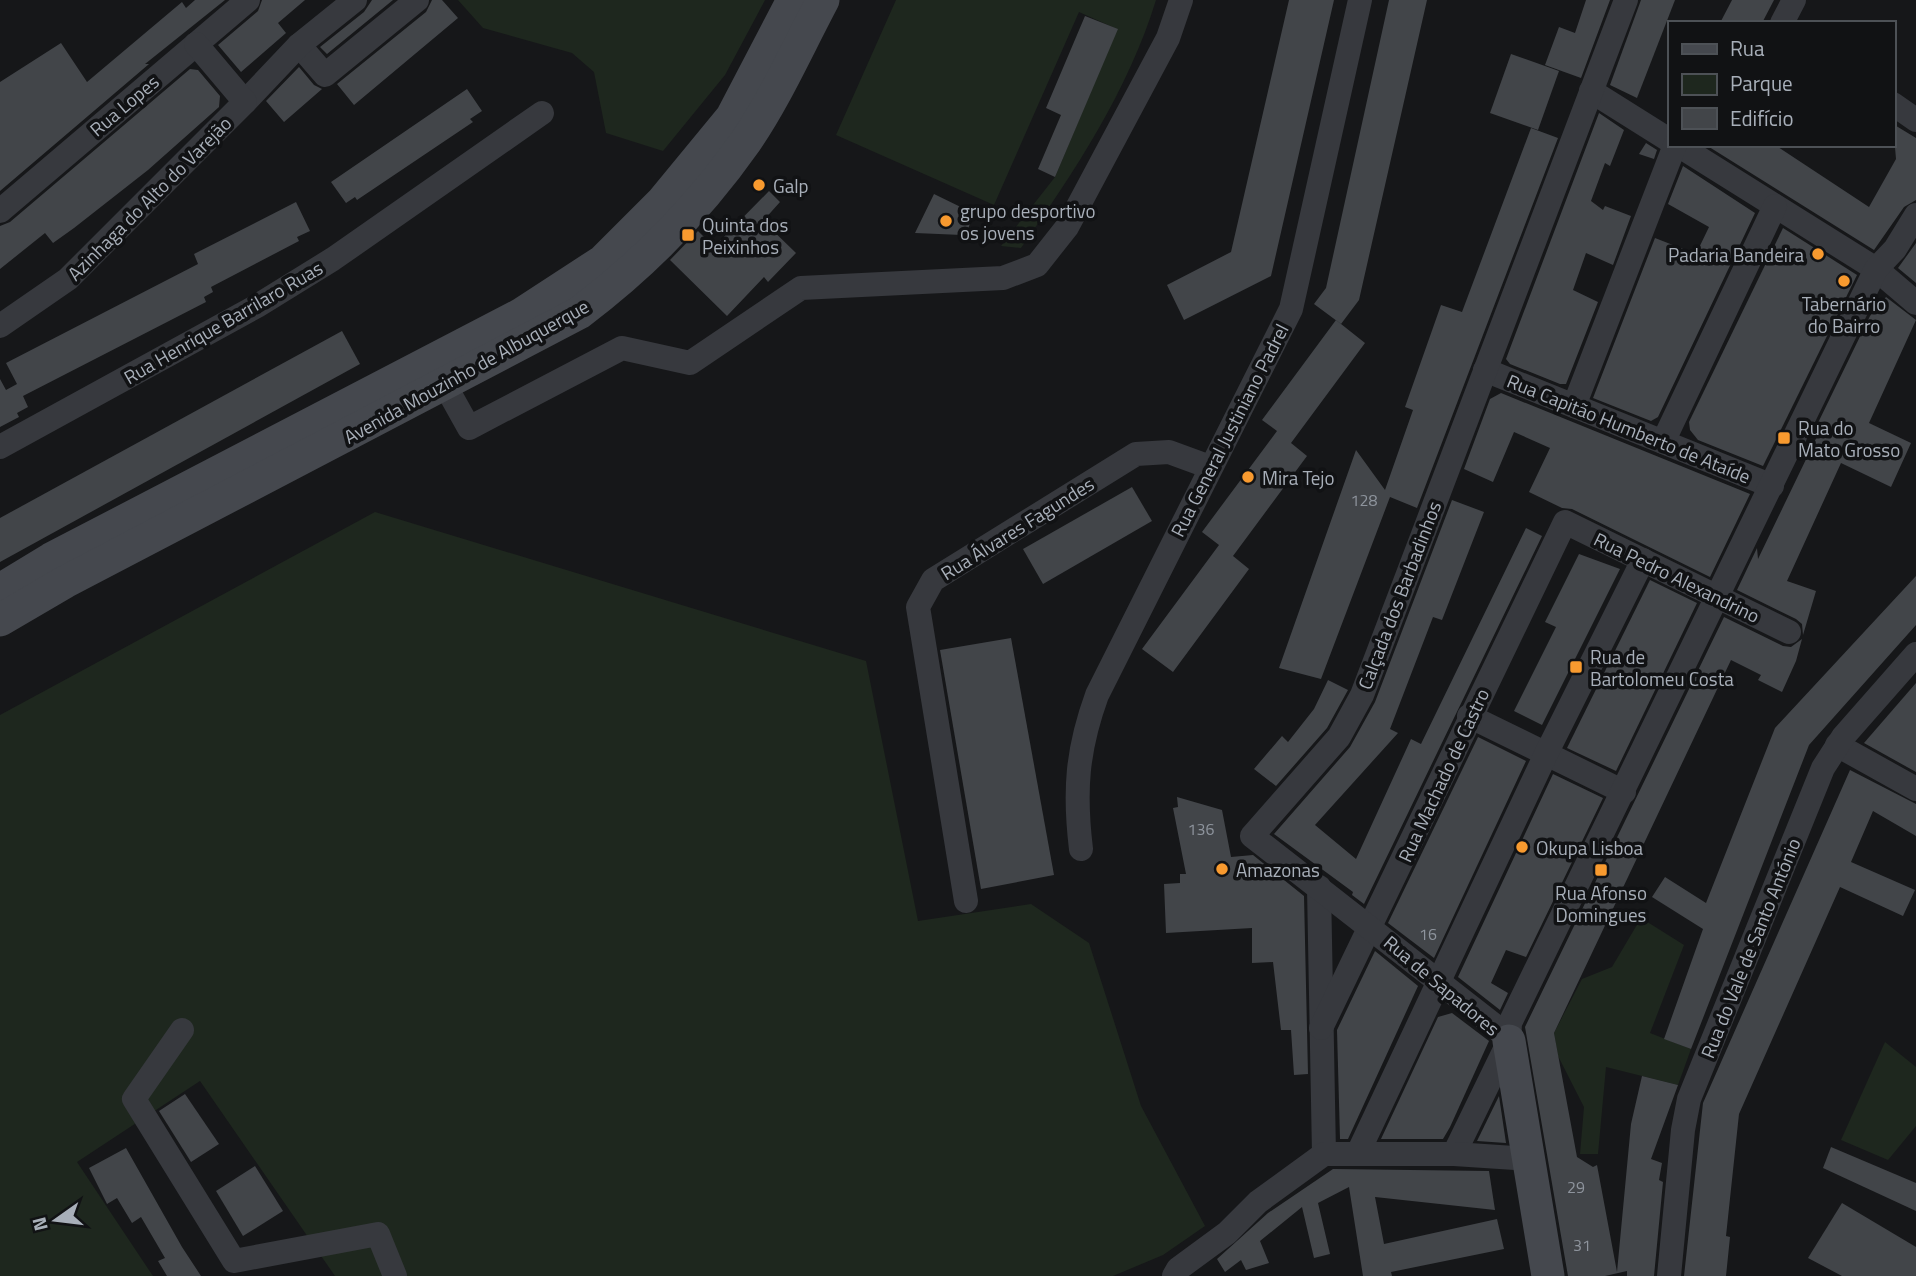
<svg xmlns="http://www.w3.org/2000/svg" width="1916" height="1276" font-family="'Titillium Web',sans-serif">
  <rect width="100%" height="100%" fill="#161719"/>
  <!-- green -->
  <g fill="#1e271e">
    <path d="M458,0H765L725,75L663,151L606,133L594,72L572,53L483,28Z"/>
    <path d="M896,0H1156C1128,91 1075,171 1021,248L1001,246L1055,177L1117,29L1079,12L994,205L836,135Z"/>
    <path d="M375,512L866,661L918,921L1031,904L1089,943L1141,1106L1205,1226L1163,1255L1113,1276H335L200,1081L77,1162L153,1276H0V715Z"/>
    <path d="M1641,918L1684,945L1650,1033L1691,1049L1678,1085L1606,1067L1598,1154H1580L1584,1107L1558,1056L1554,1033L1582,979L1612,967Z"/>
    <path d="M1885,1042L1916,1067V1126L1888,1160L1841,1140Z"/>
  </g>
  <!-- building -->
  <g fill="#424549">
    <path d="M195,0H225L145,64H149L0,191V82L61,43L87,82L182,2L186,8Z"/>
    <path d="M262,0H305L278,23L286,33L241,72L218,45L258,11Z"/>
    <path d="M372,0H393L327,54L320,47L364,12Z"/>
    <path d="M432,0H442L458,18L354,105L337,84L426,12Z"/>
    <path d="M1289,0H1334L1271,276L1184,320L1167,285L1231,252Z"/>
    <path d="M1389,0H1427L1359,300L1341,324L1314,304L1326,288Z"/>
    <path d="M1586,0H1610L1581,78L1545,65L1559,27L1575,33Z"/>
    <path d="M1641,0H1675L1637,98L1610,85Z"/>
    <path d="M1732,0H1774L1762,23H1720Z"/>
    <path d="M1085,16L1118,29L1055,177L1038,169L1061,115L1046,108Z"/>
    <path d="M1511,54L1559,71L1538,130L1490,113Z"/>
    <path d="M299,67L314,85L322,89L284,122L266,101Z"/>
    <path d="M190,69L198,70L220,96L219,107L148,170L74,228L53,243L45,233L0,269V226L10,222Z"/>
    <path d="M467,89L482,111L470,119L473,122L357,200L355,197L346,203L331,182Z"/>
    <path d="M1599,113L1624,130L1610,166L1605,163L1591,201L1603,210L1605,206L1631,216L1613,265L1586,253L1573,290L1598,302L1566,384H1560L1510,364L1506,359Z"/>
    <path d="M1893,124L1916,138V200L1904,207L1874,250L1706,145H1775L1869,207L1896,159Z"/>
    <path d="M1531,128L1558,138L1417,508L1390,497L1321,679L1279,668L1356,450L1385,490L1413,410L1405,407L1441,305L1462,312Z"/>
    <path d="M1646,143L1657,150L1654,159L1639,154Z"/>
    <path d="M1683,166L1755,213L1658,417L1651,421L1593,398L1655,238L1696,254L1709,227L1668,204Z"/>
    <path d="M769,191L780,202L763,221L796,253L768,282L764,277L727,316L670,260L698,231L714,247Z"/>
    <path d="M934,194L973,213L968,230L964,229L962,235L915,233Z"/>
    <path d="M296,202L310,231L297,237L299,241L211,287L213,292L204,297L206,302L23,396L28,407L17,413L19,417L0,427V379L6,390L17,384L6,363L198,264L194,254Z"/>
    <path d="M1783,228L1857,275L1763,466L1698,440L1690,430L1689,422Z"/>
    <path d="M1916,243V283L1898,268Z"/>
    <path d="M1886,297L1916,320L1869,423L1911,443L1891,487L1841,463L1787,581L1816,591L1803,635L1802,624L1796,619L1737,590L1757,548L1758,559L1824,422L1815,429L1870,316Z"/>
    <path d="M1336,320L1365,343L1291,443L1307,456L1233,556L1249,569L1173,672L1142,649L1219,545L1202,532L1277,431L1262,420Z"/>
    <path d="M342,331L360,364L0,562V518Z"/>
    <path d="M1501,393L1750,494L1710,577L1572,509L1562,508L1529,492L1550,448L1514,432L1493,482L1464,469L1490,399Z"/>
    <path d="M1132,487L1152,521L1043,584L1023,549Z"/>
    <path d="M1452,500L1484,512L1442,620L1433,617L1390,729L1398,733L1315,825L1356,859L1411,739L1421,744L1526,528L1542,536L1364,904L1352,895L1353,892L1274,834L1350,747L1375,702Z"/>
    <path d="M1579,554L1620,569L1542,725L1514,711L1556,627L1545,622Z"/>
    <path d="M1916,576V625L1809,745L1691,1049L1664,1039L1703,929L1652,897L1665,877L1706,903L1775,728Z"/>
    <path d="M1650,580L1697,603L1616,771L1567,748Z"/>
    <path d="M1724,617L1783,646L1791,647L1802,639L1796,661L1782,692L1758,680L1761,675L1731,660L1554,1033L1577,1157L1593,1167L1597,1165L1617,1272L1631,1124L1642,1076L1678,1085L1651,1159L1662,1163L1659,1180L1663,1182L1654,1276H1627V1271L1605,1276H1568L1525,1027Z"/>
    <path d="M1011,638L1054,875L981,889L940,650Z"/>
    <path d="M1328,680L1348,690L1327,728L1276,786L1254,769L1282,736L1288,742L1314,709Z"/>
    <path d="M1916,683V772L1864,743Z"/>
    <path d="M1478,737L1526,761L1434,958L1388,923Z"/>
    <path d="M1850,770L1916,804V836L1873,811L1851,862L1915,890L1903,916L1840,887L1739,1114L1726,1236L1730,1237L1726,1276H1684L1703,1103Z"/>
    <path d="M1553,774L1603,798L1526,957L1506,950L1491,983L1508,993L1500,1010L1458,977Z"/>
    <path d="M1177,797L1222,810L1231,857L1253,855L1304,896L1308,1074L1294,1075L1291,1030H1281L1273,962L1252,963V928L1166,933L1164,884L1180,883V874H1186L1173,808L1178,807Z"/>
    <path d="M1375,951L1418,986L1348,1139H1340L1337,1030Z"/>
    <path d="M1452,1013L1489,1041L1450,1127L1443,1139H1381L1438,1017Z"/>
    <path d="M185,1094L219,1144L191,1162L159,1111Z"/>
    <path d="M1499,1096L1506,1143L1477,1141Z"/>
    <path d="M1831,1147L1916,1183V1211L1823,1168Z"/>
    <path d="M126,1148L182,1247L201,1276H167L158,1261L165,1258L141,1217L132,1223L117,1198L107,1204L89,1168Z"/>
    <path d="M255,1166L283,1211L243,1236L216,1191Z"/>
    <path d="M1333,1169L1489,1171L1495,1210L1375,1197L1384,1244L1497,1219L1504,1249L1391,1272L1392,1276H1363L1349,1187L1318,1203L1330,1254L1314,1258L1302,1207L1260,1241L1269,1263L1246,1270L1241,1260L1225,1272L1217,1259L1268,1213Z"/>
    <path d="M1842,1203L1916,1247V1276H1842L1808,1258Z"/>
  </g>
  <g fill="none" stroke-linecap="round" stroke-linejoin="round">
    <!-- street -->
    <g stroke="#37393e" stroke-width="24">
      <path d="M1782,23L1794,0"/>
      <path d="M299,45L325,75L417,0"/>
      <path d="M1591,91L1669,140"/>
      <path d="M245,102L299,45L355,0"/>
      <path d="M1893,104L1916,120"/>
      <path d="M1678,145L1876,269L1916,303"/>
      <path d="M0,211L248,0"/>
      <path d="M0,326L68,279L245,102L196,44"/>
      <path d="M1485,370L1772,486"/>
      <path d="M445,385L469,428L622,348L690,363L801,288L1003,278L1037,265L1067,227L1168,38L1181,0"/>
      <path d="M1574,406L1675,145"/>
      <path d="M1663,442L1775,206"/>
      <path d="M0,447L257,306L333,259L542,113"/>
      <path d="M1469,716L1624,792"/>
      <path d="M1837,745L1916,789"/>
      <path d="M1081,849C1074,791 1077,750 1097,695L1291,309L1360,0"/>
      <path d="M1319,887L1324,1154"/>
      <path d="M966,901L918,607L933,580L1136,454L1169,452L1210,467"/>
      <path d="M1321,1028L1565,522L1789,632"/>
      <path d="M182,1030L134,1099L234,1261L378,1234L395,1276"/>
      <path d="M1509,1041L1494,1025L1252,836L1339,737L1362,695L1626,0"/>
      <path d="M1358,1153L1546,754L1643,560"/>
      <path d="M1454,1154L1509,1041L1510,1023L1876,269L1895,249L1916,215"/>
      <path d="M1174,1276L1178,1269L1227,1233L1258,1202L1324,1154H1454L1530,1159"/>
      <path d="M1669,1276L1683,1130L1689,1099L1823,768L1843,737L1916,654"/>
    </g>
    <!-- secondary -->
    <g stroke="#45484e" stroke-width="33">
      <path d="M0,590L51,559L520,315L603,261L662,202L732,117L793,0"/>
      <path d="M0,620L65,582L579,313C644,264 699,208 746,141C776,97 798,47 823,0"/>
      <path d="M1509,1041L1548,1276"/>
    </g>
  </g>
  <!-- markers -->
  <g fill="#f89a2f" stroke="#111214" stroke-width="2.5">
    <circle cx="759" cy="185" r="7"/>
    <circle cx="946" cy="221" r="7"/>
    <rect x="681" y="228" width="14" height="14" rx="3.5"/>
    <circle cx="1818" cy="254" r="7"/>
    <circle cx="1844" cy="281" r="7"/>
    <rect x="1777" y="431" width="14" height="14" rx="3.5"/>
    <circle cx="1248" cy="477" r="7"/>
    <rect x="1569" y="660" width="14" height="14" rx="3.5"/>
    <circle cx="1522" cy="847" r="7"/>
    <circle cx="1222" cy="869" r="7"/>
    <rect x="1594" y="863" width="14" height="14" rx="3.5"/>
  </g>
  <g text-anchor="middle" dominant-baseline="central" stroke-width="7" stroke-linejoin="round" paint-order="stroke">
    <!-- number labels -->
    <g font-size="16" fill="#8e949d">
      <text x="1364" y="500">128</text>
      <text x="1201" y="829">136</text>
      <text x="1428" y="934">16</text>
      <text x="1576" y="1187">29</text>
      <text x="1582" y="1245">31</text>
    </g>
    <!-- street labels -->
    <g font-size="19" fill="#a8afb9" stroke="#111214">
      <text transform="translate(124 105) rotate(-40)">Rua Lopes</text>
      <text transform="translate(149 198) rotate(-45)">Azinhaga do Alto do Varejão</text>
      <text transform="translate(223 322) rotate(-30)">Rua Henrique Barrilaro Ruas</text>
      <text transform="translate(466 371) rotate(-29)">Avenida Mouzinho de Albuquerque</text>
      <text transform="translate(1629 428) rotate(22)">Rua Capitão Humberto de Ataíde</text>
      <text transform="translate(1229 430) rotate(-63)">Rua General Justiniano Padrel</text>
      <text transform="translate(1017 528) rotate(-32)">Rua Álvares Fagundes</text>
      <text transform="translate(1677 577) rotate(26)">Rua Pedro Alexandrino</text>
      <text transform="translate(1399 595) rotate(-69)">Calçada dos Barbadinhos</text>
      <text transform="translate(1443 775) rotate(-65)">Rua Machado de Castro</text>
      <text transform="translate(1750 948) rotate(-68)">Rua do Vale de Santo António</text>
      <text transform="translate(1442 985) rotate(40)">Rua de Sapadores</text>
    </g>
    <!-- poi labels -->
    <g font-size="19" fill="#a8afb9" stroke="#111214" text-anchor="start">
      <text x="773" y="185">Galp</text>
      <text x="960" y="210">grupo desportivo<tspan x="960" dy="22">os jovens</tspan></text>
      <text x="702" y="224">Quinta dos<tspan x="702" dy="22">Peixinhos</tspan></text>
      <text x="1804" y="254" text-anchor="end">Padaria Bandeira</text>
      <text x="1844" y="303" text-anchor="middle">Tabernário<tspan x="1844" dy="22">do Bairro</tspan></text>
      <text x="1798" y="427">Rua do<tspan x="1798" dy="22">Mato Grosso</tspan></text>
      <text x="1262" y="477">Mira Tejo</text>
      <text x="1590" y="656">Rua de<tspan x="1590" dy="22">Bartolomeu Costa</tspan></text>
      <text x="1536" y="847">Okupa Lisboa</text>
      <text x="1236" y="869">Amazonas</text>
      <text x="1601" y="892" text-anchor="middle">Rua Afonso<tspan x="1601" dy="22">Domingues</tspan></text>
    </g>
  </g>
  <!-- legend -->
  <rect x="1668" y="21" width="228" height="126" fill="#111214" stroke="#4d5156" stroke-width="2"/>
  <rect x="1682" y="44" width="35" height="10" fill="#45484e" stroke="#4d5156" stroke-width="2"/>
  <text x="1730" y="56" font-size="21" fill="#a8afb9">Rua</text>
  <rect x="1682" y="74" width="35" height="21" fill="#1e271e" stroke="#4d5156" stroke-width="2"/>
  <text x="1730" y="91" font-size="21" fill="#a8afb9">Parque</text>
  <rect x="1682" y="108" width="35" height="21" fill="#424549" stroke="#4d5156" stroke-width="2"/>
  <text x="1730" y="126" font-size="21" fill="#a8afb9">Edifício</text>
  <!-- north arrow -->
  <g transform="translate(56 1220) rotate(256)" stroke="#111214" stroke-width="5" paint-order="stroke">
  <path d="M0-5L12 26L0 18L-12 26Z" fill="#a8afb9"/>
  <text y="-10" font-size="19" font-weight="bold" text-anchor="middle" fill="#a8afb9">N</text>
  </g>
</svg>
